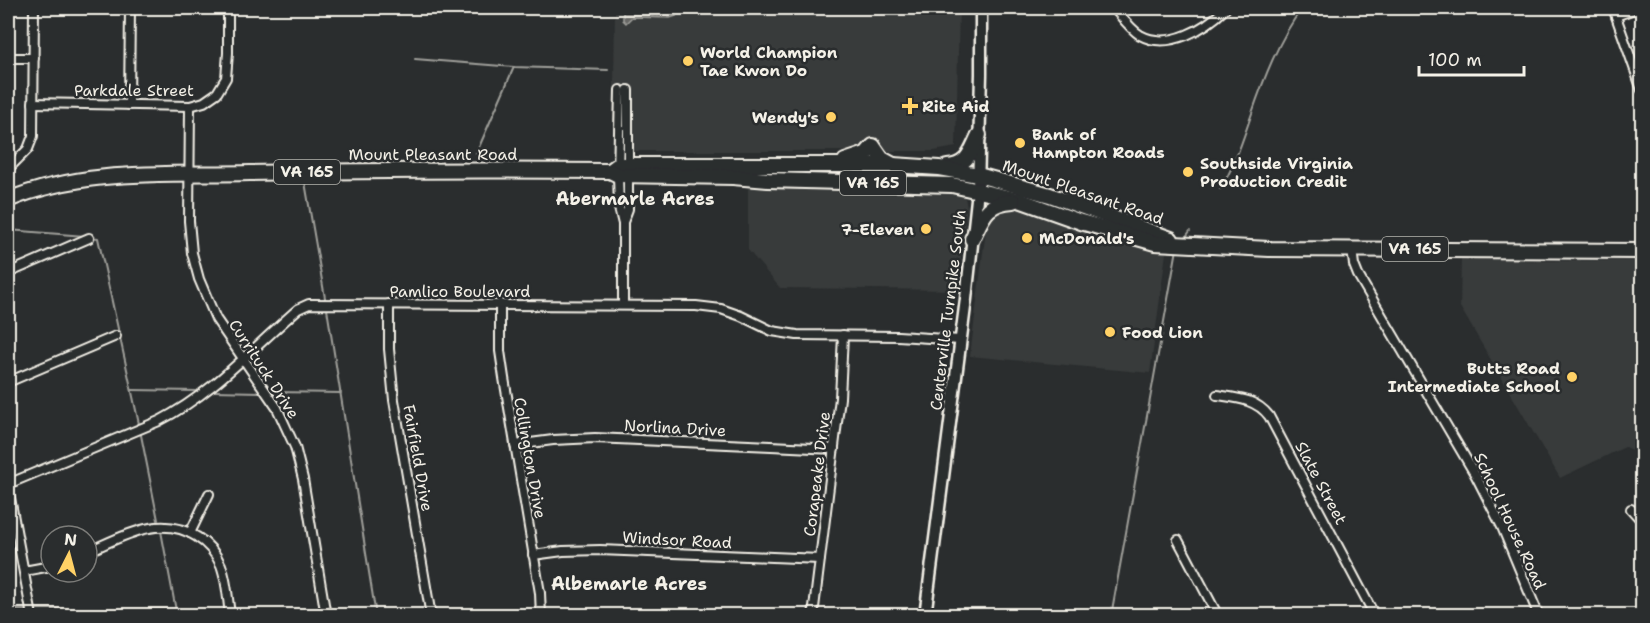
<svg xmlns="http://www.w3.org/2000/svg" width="1650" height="623" font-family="'Shantell Sans',sans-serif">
  <defs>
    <pattern id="water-ripples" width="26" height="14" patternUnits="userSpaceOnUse" patternTransform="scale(1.5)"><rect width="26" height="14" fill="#676866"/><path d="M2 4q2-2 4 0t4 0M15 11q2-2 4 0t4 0" fill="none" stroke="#7d7e7c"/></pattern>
  </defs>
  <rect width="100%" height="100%" fill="#2a2d2e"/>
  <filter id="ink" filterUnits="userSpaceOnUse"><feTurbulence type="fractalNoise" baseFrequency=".0167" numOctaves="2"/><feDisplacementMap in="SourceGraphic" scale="12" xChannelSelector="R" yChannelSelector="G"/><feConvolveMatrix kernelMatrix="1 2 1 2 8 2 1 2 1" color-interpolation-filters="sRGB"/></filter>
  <g filter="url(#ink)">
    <!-- built -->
    <g fill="#373a3a">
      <path d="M615,8H959L956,147L934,151H613Z"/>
      <path d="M748,186L948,190L960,193L965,198L967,206L957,290L780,288L748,250Z"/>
      <path d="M1010,203L1166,253L1150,373L970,356L988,213Z"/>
      <path d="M1461,258L1549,261L1642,260V455L1625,447L1560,478L1460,307Z"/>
    </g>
    <!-- water -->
    <path fill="url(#water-ripples)" stroke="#9f9f9a" stroke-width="1.5" d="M623,8H681L676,16L670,18L632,17L626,23L623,20Z"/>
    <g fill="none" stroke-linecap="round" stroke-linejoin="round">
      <!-- stream -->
      <g stroke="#9f9f9a" stroke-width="2">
        <path d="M415,59L514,67L608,70"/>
        <path d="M476,154L514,67"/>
        <path d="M305,182L325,298"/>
        <path d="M1220,189C1234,168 1243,139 1251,116C1264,78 1278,41 1302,8"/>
        <path d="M8,230L85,236"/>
        <path d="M91,237L98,238L139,424"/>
        <path d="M1185,238L1190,231"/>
        <path d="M327,309L376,616"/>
        <path d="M132,390L198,391"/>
        <path d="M214,391L260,392"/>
        <path d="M273,392L341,393"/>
        <path d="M141,435L158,520"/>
        <path d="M161,531L177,616"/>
        <path d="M37,609H176"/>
        <path d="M8,610H25"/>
        <path d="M1111,616L1177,249"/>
      </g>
      <!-- street casing -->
      <g stroke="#f4f1e8" stroke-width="12">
        <g id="street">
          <path d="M1114,8C1122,17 1130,29 1140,35C1169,51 1206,28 1226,8"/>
          <path d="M1613,8L1642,90"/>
          <path d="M1616,16L1637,8"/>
          <path d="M8,58H34"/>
          <path d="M620,90L618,175L619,208L623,224V305"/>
          <path d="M33,103L190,106L204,102L217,93L226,78L228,53V8"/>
          <path d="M129,105L130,8"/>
          <path d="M190,106L189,221L192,253L199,279L216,319L277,408L295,447L303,479L326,616"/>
          <path d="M8,167L11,166L28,149L33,136L34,8"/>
          <path d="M623,222L628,209V90"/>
          <path d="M1352,249L1354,265L1358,275L1476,476L1502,527L1539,616"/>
          <path d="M8,273L89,238"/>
          <path d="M389,304V349L394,400L431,616"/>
          <path d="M500,304V351L504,378L540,593L541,616"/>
          <path d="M8,382L116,336"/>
          <path d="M1217,395C1237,398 1256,399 1269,416L1375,616"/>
          <path d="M515,445L553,440L595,438L834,449"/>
          <path d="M8,484L159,421C212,394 253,348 298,309L309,304L696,306L721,309L741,316L772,331L797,335L898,336L960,340"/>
          <path d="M8,487L32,616"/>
          <path d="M1631,509L1642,521"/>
          <path d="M190,533L209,494"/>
          <path d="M1178,540L1218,616"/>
          <path d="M87,552C122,537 160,513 197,537C207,543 216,554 221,565C227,581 228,599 230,616"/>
          <path d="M533,555L563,551L600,550L820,559"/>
          <path d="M24,571L51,566"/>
          <path d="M813,616L840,398L843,335"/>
        </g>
      </g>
      <!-- secondary casing -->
      <g stroke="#f4f1e8" stroke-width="15">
        <path id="secondary" d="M925,616L966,299L978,190L981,74V8"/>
      </g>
      <!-- highway casing -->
      <g stroke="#f4f1e8" stroke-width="18">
        <g id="highway">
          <path d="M845,161L866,154L873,146L882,159L893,165"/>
          <path d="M947,167C968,166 971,151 979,135"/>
          <path d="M610,171L618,165H893L939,168L978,175L1050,195L1171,239"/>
          <path d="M8,200C85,168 168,175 250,173C370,170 490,170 610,171L618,175L733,177L768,180L952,185L1019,200L1081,222L1155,243L1269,249L1642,251"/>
          <path d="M972,239C983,217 985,203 1013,201"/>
        </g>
      </g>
      <!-- street -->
      <use href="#street" stroke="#2a2d2e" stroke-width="8"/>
      <!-- secondary -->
      <use href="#secondary" stroke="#2a2d2e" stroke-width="10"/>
      <!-- highway -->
      <use href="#highway" stroke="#2a2d2e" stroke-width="14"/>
    </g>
  </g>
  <!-- markers -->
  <g fill="#ffd166" stroke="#2a2d2e" stroke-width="2">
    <circle cx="688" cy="61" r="6"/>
    <path d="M907 97h6v6h6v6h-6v6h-6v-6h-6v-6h6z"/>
    <circle cx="831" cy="117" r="6"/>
    <circle cx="1020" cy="143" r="6"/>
    <circle cx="1188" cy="172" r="6"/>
    <circle cx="926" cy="229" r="6"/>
    <circle cx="1027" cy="238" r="6"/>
    <circle cx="1110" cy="332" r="6"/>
    <circle cx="1572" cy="377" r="6"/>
  </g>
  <g text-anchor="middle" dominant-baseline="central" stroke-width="5" stroke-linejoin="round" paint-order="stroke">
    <!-- shield labels -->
    <g fill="#2a2d2e" stroke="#b7b6b0" stroke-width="1.5">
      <rect x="274" y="160" width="66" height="24" rx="4.5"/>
      <rect x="840" y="171" width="66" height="24" rx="4.5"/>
      <rect x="1382" y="237" width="66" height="24" rx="4.5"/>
    </g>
    <g font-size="15" font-weight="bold" fill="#f4f1e8">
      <text x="307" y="172">VA 165</text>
      <text x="873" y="183">VA 165</text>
      <text x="1415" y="249">VA 165</text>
    </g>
    <!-- poi labels -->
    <g font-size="16" font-weight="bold" fill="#f4f1e8" stroke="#2a2d2e" text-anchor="start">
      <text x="700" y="52">World Champion<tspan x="700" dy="18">Tae Kwon Do</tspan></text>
      <text x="922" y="106">Rite Aid</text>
      <text x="819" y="117" text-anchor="end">Wendy's</text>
      <text x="1032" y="134">Bank of<tspan x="1032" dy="18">Hampton Roads</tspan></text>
      <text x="1200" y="163">Southside Virginia<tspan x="1200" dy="18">Production Credit</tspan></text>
      <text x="914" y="229" text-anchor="end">7-Eleven</text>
      <text x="1039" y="238">McDonald's</text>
      <text x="1122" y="332">Food Lion</text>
      <text x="1560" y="368" text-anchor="end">Butts Road<tspan x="1560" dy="18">Intermediate School</tspan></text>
    </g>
    <!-- street labels -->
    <g font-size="16" fill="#f4f1e8" stroke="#2a2d2e">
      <text x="134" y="90">Parkdale Street</text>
      <text x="433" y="154">Mount Pleasant Road</text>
      <text transform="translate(1083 192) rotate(19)">Mount Pleasant Road</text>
      <text x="460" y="291">Pamlico Boulevard</text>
      <text transform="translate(948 310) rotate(-83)">Centerville Turnpike South</text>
      <text transform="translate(264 369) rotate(57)">Currituck Drive</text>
      <text transform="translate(675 428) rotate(3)">Norlina Drive</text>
      <text transform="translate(418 458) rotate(80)">Fairfield Drive</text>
      <text transform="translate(530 458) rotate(80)">Collington Drive</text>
      <text transform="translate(817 474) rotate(-83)">Corapeake Drive</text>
      <text transform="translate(1321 483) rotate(62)">Slate Street</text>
      <text transform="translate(1510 521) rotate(65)">School House Road</text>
      <text transform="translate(677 540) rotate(3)">Windsor Road</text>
    </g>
    <!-- neighbourhood labels -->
    <g font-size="18" font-weight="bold" fill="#f4f1e8" stroke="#2a2d2e">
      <text x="635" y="199">Abermarle Acres</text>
      <text x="629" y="584">Albemarle Acres</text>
    </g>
  </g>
  <!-- margin -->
  <rect width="1650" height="623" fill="none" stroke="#2a2d2e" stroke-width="30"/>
  <rect x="15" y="15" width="1620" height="593" fill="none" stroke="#f4f1e8" stroke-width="2" filter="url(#ink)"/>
  <!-- north arrow -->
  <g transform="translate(69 554) rotate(6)"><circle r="28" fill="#2a2d2e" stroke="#7b7b78" stroke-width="1.5"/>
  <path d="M0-4.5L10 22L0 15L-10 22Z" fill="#ffd166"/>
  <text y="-9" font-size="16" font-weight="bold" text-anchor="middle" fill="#f4f1e8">N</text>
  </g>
  <!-- scale -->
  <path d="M1419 66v9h105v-9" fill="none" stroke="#f4f1e8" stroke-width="3"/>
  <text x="1428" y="66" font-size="18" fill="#f4f1e8" stroke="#2a2d2e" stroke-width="4.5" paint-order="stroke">100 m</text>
</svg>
